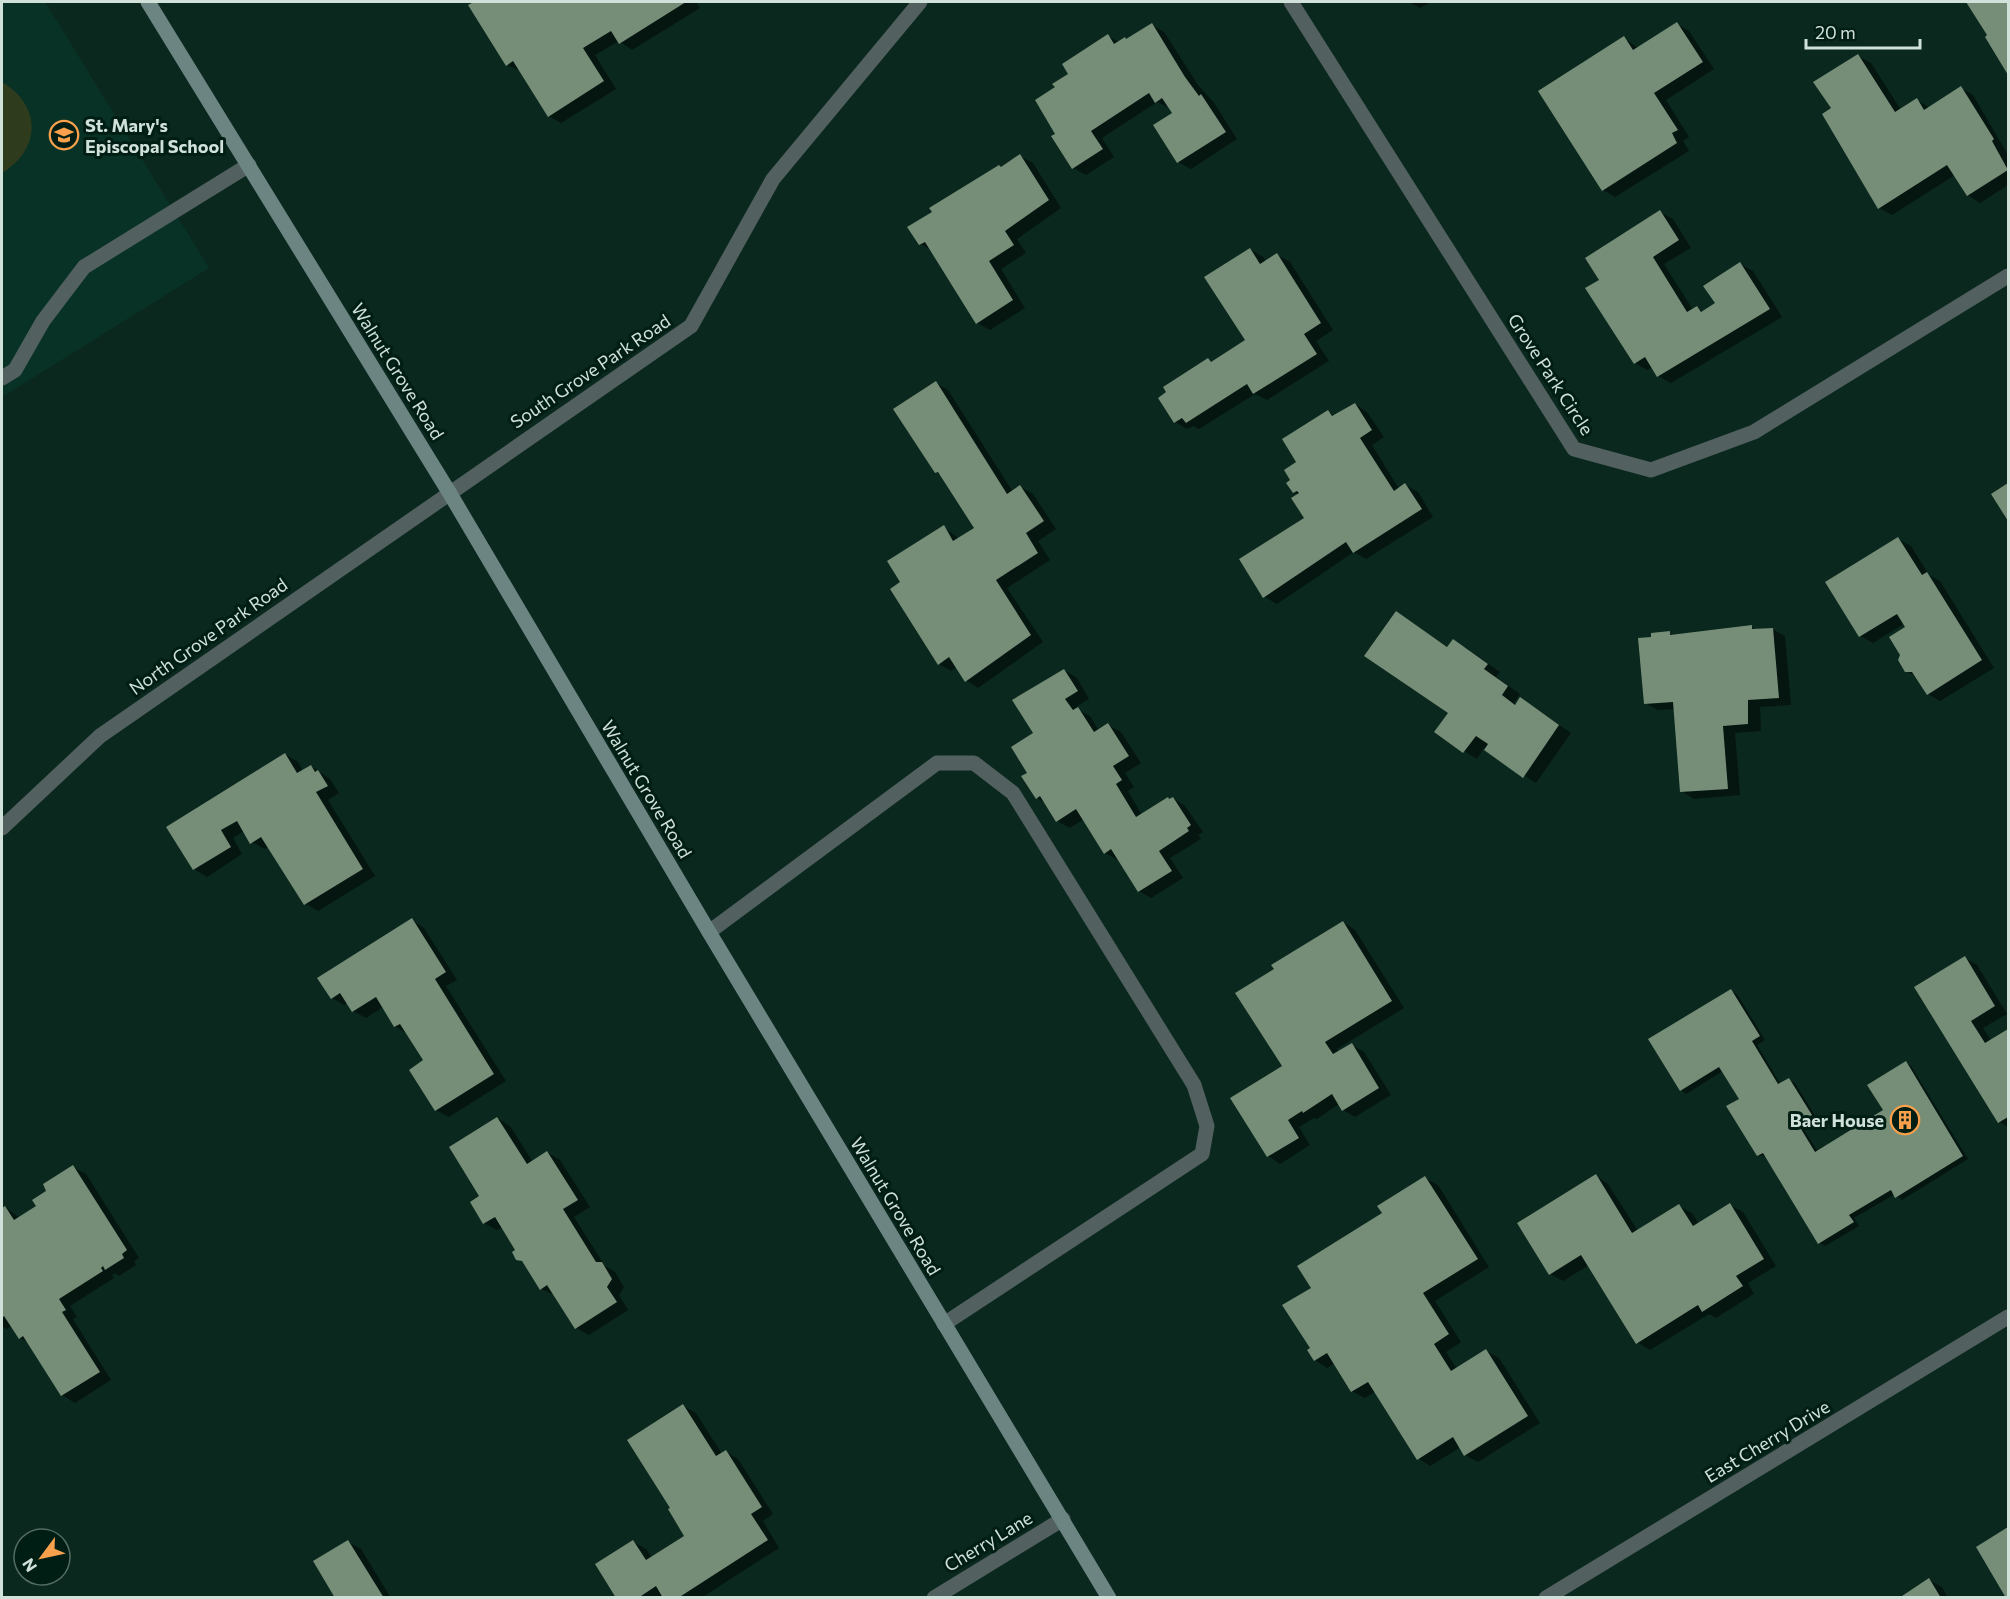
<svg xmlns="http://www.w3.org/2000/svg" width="2010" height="1599" font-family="Commissioner,sans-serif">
  <rect width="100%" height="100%" fill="#0a281e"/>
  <!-- built -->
  <path fill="#093226" d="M2,2H45L209,268L2,397Z"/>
  <!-- green -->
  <path fill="#2f3b1d" d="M2,82C42,106 41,149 2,173Z"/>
  <!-- shadow -->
  <g fill="#0007">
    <path d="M477,2H696L700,8L632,50L619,41L595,55L616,89L561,123L549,116L521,71L507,65L470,5Z"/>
    <path d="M1409,2H1431L1420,8Z"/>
    <path d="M1968,2H2008V72L1987,38L1989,36Z"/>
    <path d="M1677,24L1689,31L1714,69L1666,100L1689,137L1683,141L1689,151L1615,197L1603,190L1624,38L1638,48Z"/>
    <path d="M1152,25L1164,32L1198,85L1214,103L1237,139L1191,169L1178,162L1174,113L1170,108L1157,102L1102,138L1114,157L1086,175L1073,168L1057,134V88L1108,36L1119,42L1128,40Z"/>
    <path d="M1858,56L1871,63L1901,110L1917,100L1930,108L1961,88L1973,95L2008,155V185L1980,203L1968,195L1955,175L1892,215L1879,208L1833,109Z"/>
    <path d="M1020,156L1033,163L1061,208L1017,239L1026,253L1001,269L1025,308L990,330L977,323L932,251L921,244L910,227Z"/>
    <path d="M1660,212L1673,219L1691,248L1664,264L1693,310L1697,308L1704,312L1717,304L1740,264L1753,271L1782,317L1671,383L1658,376L1653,367L1647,370L1635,363L1601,280Z"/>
    <path d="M1250,249L1263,257L1266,262L1277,255L1290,262L1333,330L1316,341L1329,361L1267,400L1255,394L1199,429L1193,426L1187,429L1175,422L1208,360L1213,363L1247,341Z"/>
    <path d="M936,383L948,390L1013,492L1021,487L1033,494L1056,529L1038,541L1050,560L1007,588L1043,642L978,688L966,680L957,667L951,671L939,664L902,583L944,527L959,539L976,528L943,476L936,472Z"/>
    <path d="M1355,404L1367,412L1384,437L1372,445L1399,489L1405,485L1418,492L1433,517L1366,559L1354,552L1277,604L1265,597L1306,519L1299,495L1294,492L1292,480L1298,462L1328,412L1336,416Z"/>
    <path d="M1898,539L1911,546L1929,575L1940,581L1994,668L1940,701L1928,694L1917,677L1906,671L1907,628L1904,624L1873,643L1860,636Z"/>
    <path d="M1397,613L1449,648L1454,641L1466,648L1500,672L1496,677L1520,694L1514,703L1516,705L1521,699L1571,733L1536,783L1484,748L1477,759L1464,751L1450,713Z"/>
    <path d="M1751,627L1758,630L1772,629L1785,636L1791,705L1760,707L1761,731L1735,733L1740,795L1694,799L1682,791L1675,709L1658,710L1645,703L1653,638L1669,633L1675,636Z"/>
    <path d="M1064,670L1077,678L1089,699L1077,706L1079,710L1090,716L1099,731L1108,725L1121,732L1141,763L1125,773L1134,787L1128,791L1142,815L1173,798L1185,806L1203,832L1198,835L1201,839L1170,858L1183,878L1151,898L1139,891L1118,860L1105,853L1084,819L1070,828L1057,821L1047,804L1037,798L1029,773L1035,734Z"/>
    <path d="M285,754L298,762L303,771L311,766L330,779L339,793L328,800L375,876L318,911L306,904L269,846L265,849L252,842L245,830L233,838L242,854L207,877L194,869L168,827Z"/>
    <path d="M412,920L424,928L457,980L446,986L506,1081L449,1117L436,1110L425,1061L408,1034L395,1026L383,1007L366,1018L353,1011L348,1003L344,1005L332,998Z"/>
    <path d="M1343,922L1355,930L1404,1008L1337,1049L1339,1053L1352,1045L1364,1052L1391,1095L1355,1117L1343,1110L1339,1104L1317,1119L1314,1118L1299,1127L1310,1145L1280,1164L1268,1156L1284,1066L1276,969Z"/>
    <path d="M1965,958L1977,965L2007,1014L1983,1028L1991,1041L2008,1030V1127L2000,1122L1916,988Z"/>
    <path d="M1731,991L1737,994L1765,1040L1757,1045L1781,1085L1789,1080L1795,1083L1817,1119L1803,1128L1818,1152L1885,1111L1906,1063L1911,1066L1968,1159L1902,1200L1895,1194L1854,1218L1859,1226L1825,1246L1819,1243L1767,1157L1758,1155L1741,1099L1723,1071L1686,1094L1681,1090Z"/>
    <path d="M497,1118L510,1126L533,1162L547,1152L560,1160L590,1207L574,1217L605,1266L615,1272L624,1287L619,1295L628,1310L589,1335L576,1328L555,1295L541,1289L525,1263L517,1259V1250L503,1227L497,1230L484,1223L481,1197Z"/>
    <path d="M73,1167L86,1174L139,1258L134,1261L136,1265L119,1276L115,1273L112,1275L114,1278L70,1306L77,1317L73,1319L111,1380L75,1403L62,1395L30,1344L20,1338L12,1326L7,1329L2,1326V1210L5,1207L20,1218L38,1207Z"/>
    <path d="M1596,1176L1608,1184L1638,1231L1679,1206L1692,1213L1699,1224L1730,1205L1743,1212L1776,1266L1748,1283L1754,1294L1716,1318L1709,1314L1650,1350L1637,1342L1589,1265L1563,1281L1550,1274Z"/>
    <path d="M1425,1178L1438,1185L1489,1267L1435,1301L1461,1342L1446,1352L1457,1369L1486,1351L1499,1358L1540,1423L1478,1462L1465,1455L1461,1447L1430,1466L1418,1458L1376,1391L1365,1398L1352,1391L1335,1363L1327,1368L1315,1360L1312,1349L1313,1288L1384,1214Z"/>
    <path d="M683,1406L696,1413L722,1454L726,1452L738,1459L773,1514L763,1521L779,1548L701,1598H618L633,1542L646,1549L652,1558L686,1536Z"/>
    <path d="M2008,1529V1598L1978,1548Z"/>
    <path d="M348,1542L361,1549L391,1598H337Z"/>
    <path d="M1929,1580L1942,1587L1948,1598H1902Z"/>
  </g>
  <!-- building -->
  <g fill="#768d78">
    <path d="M474,2H686L619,44L611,31L583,48L604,81L548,117L513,61L506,66L468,5Z"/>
    <path d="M1966,2H2008V75L1985,37L1987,35Z"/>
    <path d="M1677,22L1703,62L1654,93L1678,130L1672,133L1677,143L1602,191L1538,91L1624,36L1633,50Z"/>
    <path d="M1152,23L1185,77L1199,96L1201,94L1226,132L1177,163L1153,125L1172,113L1162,98L1155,103L1149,93L1091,131L1103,149L1072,169L1051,136L1055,134L1035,100L1055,87L1052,84L1068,74L1062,64L1108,34L1114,44L1125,37L1126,39Z"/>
    <path d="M1858,54L1895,112L1917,98L1924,110L1961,86L1994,139L1992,141L2008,170L1967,196L1947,165L1878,209L1822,114L1831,108L1813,82Z"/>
    <path d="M1020,154L1049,200L1005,231L1014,245L989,261L1013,300L976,324L925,242L919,245L907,227L932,212L929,208L999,165L1001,167Z"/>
    <path d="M1660,210L1679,240L1653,257L1687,312L1697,306L1701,312L1715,303L1703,286L1740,262L1770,309L1657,377L1645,357L1634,364L1585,288L1599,280L1585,258Z"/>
    <path d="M1250,248L1260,264L1277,253L1321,323L1304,334L1317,354L1253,394L1247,384L1186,423L1182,418L1174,423L1158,398L1166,392L1163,387L1208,358L1211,362L1245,340L1204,277Z"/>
    <path d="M936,381L1007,494L1020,485L1044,521L1026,533L1038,553L996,580L1031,635L965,682L949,657L938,665L890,589L900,582L887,561L944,525L953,541L974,528L938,472L935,473L893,409Z"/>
    <path d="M1355,403L1372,430L1360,438L1394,491L1405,483L1422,509L1353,553L1346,542L1263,598L1239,559L1304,518L1291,498L1299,493L1297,491L1293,493L1286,483L1290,480L1284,470L1296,462L1282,439L1328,410L1332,416Z"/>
    <path d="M2008,483V521L1991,494Z"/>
    <path d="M1898,537L1922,575L1927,572L1982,660L1927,695L1912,672H1905L1898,660L1900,655L1889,637L1905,627L1897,614L1859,637L1825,582Z"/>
    <path d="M1396,611L1447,647L1453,639L1488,664L1484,669L1508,686L1502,695L1515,705L1520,697L1559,725L1523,778L1484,750L1488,744L1476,736L1463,753L1434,732L1448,713L1364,656Z"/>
    <path d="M1752,625V629L1773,628L1779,698L1748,700V724L1723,726L1728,789L1680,792L1673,702L1644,704L1638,638L1651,637V633L1670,631V635Z"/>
    <path d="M1064,669L1078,691L1065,699L1073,710L1078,707L1094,732L1108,723L1129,756L1113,766L1122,780L1116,784L1136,817L1168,797L1169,799L1173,797L1191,825L1187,828L1189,831L1159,851L1172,871L1138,892L1111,849L1104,854L1076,809L1056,822L1040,796L1036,799L1021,776L1027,773L1011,747L1033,733L1012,700Z"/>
    <path d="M285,753L297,773L311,765L315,772L318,770L328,786L316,792L363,869L304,905L261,837L250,844L237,821L221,830L231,847L193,870L166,827Z"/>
    <path d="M412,918L446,972L435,979L494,1074L435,1111L409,1070L423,1060L400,1024L394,1027L376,997L352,1012L340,993L331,999L317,978Z"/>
    <path d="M1343,921L1392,1001L1325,1042L1333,1054L1352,1043L1379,1088L1342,1111L1332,1094L1303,1113L1302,1111L1288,1120L1299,1138L1267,1157L1230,1098L1282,1066L1235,993L1274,969L1271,965Z"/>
    <path d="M1965,956L1995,1006L1971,1021L1985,1043L2008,1029V1117L1998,1123L1914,987Z"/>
    <path d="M1731,989L1760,1036L1752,1041L1778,1084L1789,1078L1812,1115L1798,1124L1815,1152L1883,1110L1867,1085L1906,1061L1963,1156L1895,1198L1891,1190L1849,1215L1854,1222L1818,1244L1763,1153L1757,1156L1726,1106L1739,1099L1719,1067L1680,1091L1648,1039Z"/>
    <path d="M497,1117L527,1164L547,1151L578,1200L563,1209L596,1262H602L612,1279L607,1287L617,1302L575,1329L547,1285L540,1290L522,1261L516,1260L512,1252L515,1250L495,1217L483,1224L470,1202L479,1196L449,1147Z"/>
    <path d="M73,1165L127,1250L122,1254L124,1258L105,1270L103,1266L101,1268L103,1271L59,1299L66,1310L62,1312L100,1372L61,1396L23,1336L19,1339L4,1316L2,1318V1208L5,1206L14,1220L36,1206L32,1200L46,1191L43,1184Z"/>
    <path d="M1596,1174L1632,1233L1679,1204L1693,1226L1730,1203L1764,1259L1736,1276L1743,1286L1702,1312L1698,1305L1636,1344L1581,1255L1549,1275L1517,1223Z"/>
    <path d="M1425,1176L1478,1259L1423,1293L1449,1334L1434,1344L1451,1371L1486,1349L1528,1416L1464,1456L1453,1437L1417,1460L1368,1382L1351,1392L1327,1353L1314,1361L1307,1350L1310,1348L1282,1305L1311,1288L1297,1266L1382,1213L1377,1206Z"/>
    <path d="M683,1404L716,1456L726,1450L762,1507L751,1514L768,1540L678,1598H663L656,1586L638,1598H616L595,1564L633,1540L646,1560L684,1536L668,1509L670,1508L627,1440Z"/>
    <path d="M2008,1527V1598H2006L1976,1547Z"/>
    <path d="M348,1540L384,1598H335L313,1561Z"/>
    <path d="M1929,1578L1941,1598H1899Z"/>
  </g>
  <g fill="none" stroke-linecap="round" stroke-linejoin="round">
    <!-- lane -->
    <g stroke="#52605f" stroke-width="15">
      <path d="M2,378L15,370L43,321L84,267L249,165"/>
      <path d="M709,932L937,763H974L1013,793L1194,1085L1207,1126L1202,1154L944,1324"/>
    </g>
    <!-- street -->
    <g stroke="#52605f" stroke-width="15">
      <path d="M1291,2L1574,449L1651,470L1754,432L2008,276"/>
      <path d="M2,828L100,736L691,326L773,179L920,2"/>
      <path d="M934,1598L1063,1519"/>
      <path d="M1546,1598L2008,1317"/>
    </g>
    <!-- secondary -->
    <path stroke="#6c8482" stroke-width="15" d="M148,2L449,492L709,932L1109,1598"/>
  </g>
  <!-- icons -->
  <defs>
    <g id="school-ring" transform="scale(1.5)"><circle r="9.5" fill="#011e15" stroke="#f8a04b" stroke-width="1.5"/><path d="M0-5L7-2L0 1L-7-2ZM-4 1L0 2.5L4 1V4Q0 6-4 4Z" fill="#f8a04b"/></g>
    <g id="building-ring" transform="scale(1.5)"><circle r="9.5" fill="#011e15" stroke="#f8a04b" stroke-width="1.5"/><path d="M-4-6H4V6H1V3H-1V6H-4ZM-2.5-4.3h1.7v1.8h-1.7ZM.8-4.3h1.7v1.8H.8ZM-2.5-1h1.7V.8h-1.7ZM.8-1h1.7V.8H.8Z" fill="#f8a04b"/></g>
  </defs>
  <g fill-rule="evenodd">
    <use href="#school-ring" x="64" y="135"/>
    <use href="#building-ring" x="1905" y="1120"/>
  </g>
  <g text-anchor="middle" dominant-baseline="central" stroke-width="6" stroke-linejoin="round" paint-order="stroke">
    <!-- poi labels -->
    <g font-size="18" font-weight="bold" fill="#d0e1da" stroke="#011e15" text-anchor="start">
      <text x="85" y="125">St. Mary's<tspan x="85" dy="21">Episcopal School</tspan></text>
      <text x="1884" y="1120" text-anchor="end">Baer House</text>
    </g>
    <!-- street labels -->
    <g font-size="18" fill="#d0e1da" stroke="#011e15">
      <text transform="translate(398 371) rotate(58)">Walnut Grove Road</text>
      <text transform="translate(590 371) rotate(-34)">South Grove Park Road</text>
      <text transform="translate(1551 374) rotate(57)">Grove Park Circle</text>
      <text transform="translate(208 636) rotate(-35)">North Grove Park Road</text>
      <text transform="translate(647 789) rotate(59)">Walnut Grove Road</text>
      <text transform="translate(896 1206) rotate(59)">Walnut Grove Road</text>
      <text transform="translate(1767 1441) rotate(-31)">East Cherry Drive</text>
      <text transform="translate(988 1541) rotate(-31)">Cherry Lane</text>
    </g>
  </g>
  <!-- border -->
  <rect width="2010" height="1599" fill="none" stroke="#d0e1da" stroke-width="6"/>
  <!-- north arrow -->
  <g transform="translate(42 1557) rotate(237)"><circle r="28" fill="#011e15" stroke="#546c64" stroke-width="1.5"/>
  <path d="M0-4.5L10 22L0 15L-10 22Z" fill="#f8a04b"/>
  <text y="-9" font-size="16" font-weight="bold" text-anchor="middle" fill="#d0e1da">N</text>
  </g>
  <!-- scale -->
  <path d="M1806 39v9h114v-9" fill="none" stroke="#d0e1da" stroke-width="3"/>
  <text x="1815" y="39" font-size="18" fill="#d0e1da" stroke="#011e15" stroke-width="4.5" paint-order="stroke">20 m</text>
</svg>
